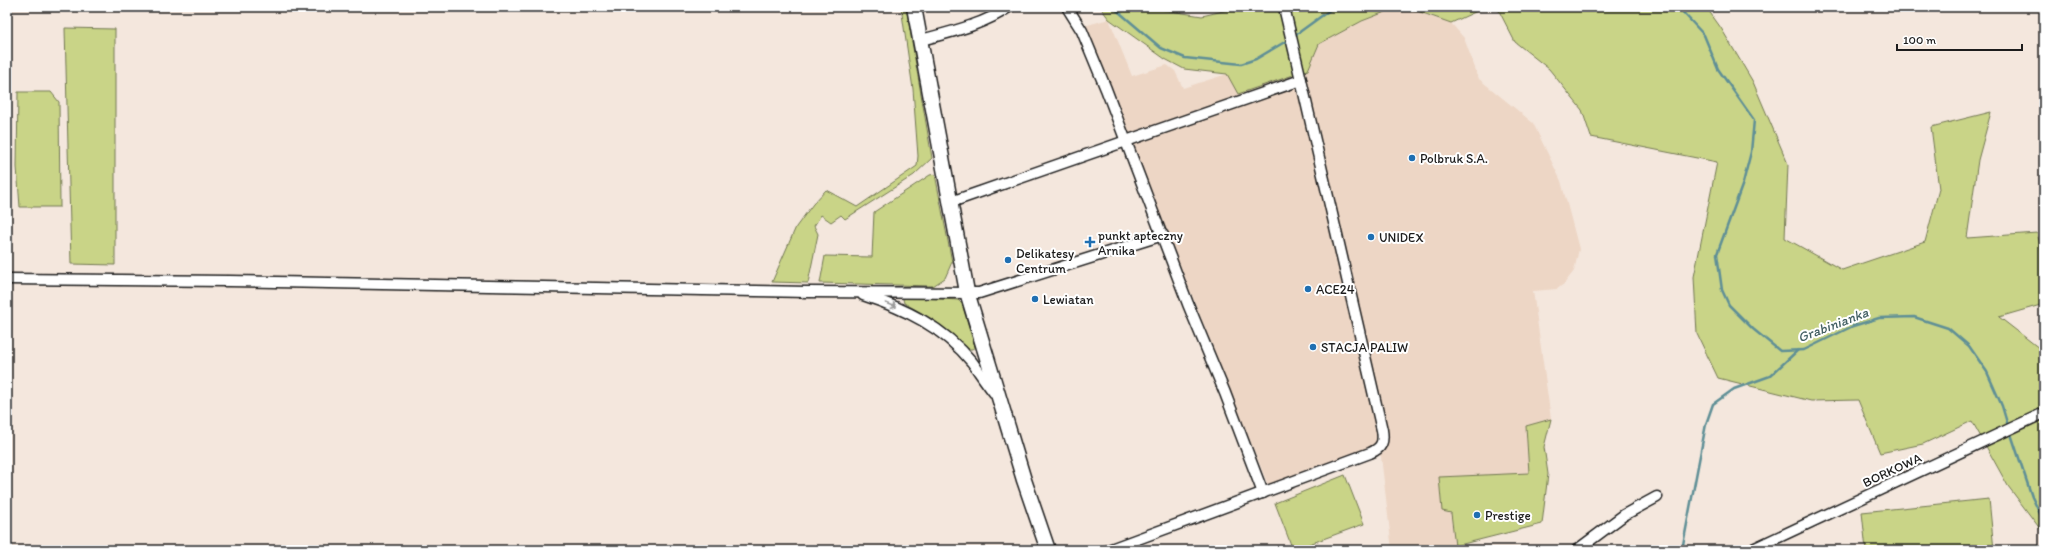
<svg xmlns="http://www.w3.org/2000/svg" width="2051" height="557" font-family="Itim,sans-serif">
  <rect width="100%" height="100%" fill="#f4e7dd"/>
  <filter id="ink" filterUnits="userSpaceOnUse"><feTurbulence type="fractalNoise" baseFrequency=".025" numOctaves="2"/><feDisplacementMap in="SourceGraphic" scale="8" xChannelSelector="R" yChannelSelector="G"/><feConvolveMatrix kernelMatrix="1 2 1 2 8 2 1 2 1" color-interpolation-filters="sRGB"/></filter>
  <g filter="url(#ink)">
    <!-- built -->
    <path fill="#edd6c5" d="M1398,7H1406L1451,23L1464,38L1479,79L1533,123L1561,181L1579,249L1574,271L1564,284L1557,289L1533,291L1551,419L1526,426L1529,473L1451,513L1455,546L1423,550H1392L1381,456L1371,448L1268,485L1084,26L1109,19L1132,76L1167,65L1175,71L1183,88L1227,74L1307,70L1319,44L1362,21Z"/>
    <!-- green -->
    <g fill="#c9d487" stroke="#727852">
      <path d="M901,7H906L932,158L914,175L845,219L841,215L831,222L821,215L814,226L818,234L808,283L772,282L796,227L813,204L826,190L857,207L917,166L918,156L913,89Z"/>
      <path d="M1100,7H1157L1164,10L1202,16L1240,7H1398L1362,21L1319,44L1308,70L1238,94L1227,74L1184,69L1165,59L1109,19Z"/>
      <path d="M1406,7H1486L1451,23Z"/>
      <path d="M1497,7H1706L1721,28L1753,82L1788,164L1785,238L1842,270L1925,242L1939,189L1931,127L1991,112L1978,160L1967,238L2037,233L2044,260V304L1999,317L2044,352V534L2008,486L1972,421L1923,444L1880,453L1858,400L1811,401L1718,378L1697,334L1694,277L1717,162L1591,137L1582,110L1549,69L1515,42Z"/>
      <path d="M65,28L115,29V265L71,264Z"/>
      <path d="M18,92H51L59,102L60,207H20L17,167Z"/>
      <path d="M935,174L952,262L945,278L933,286L820,283L825,256L872,257L874,212L930,175Z"/>
      <path d="M907,297L958,300L962,304L975,347L972,349H967L934,320L904,303L903,299Z"/>
      <path d="M1551,419L1544,447L1548,474L1542,524L1455,546L1451,513L1442,511L1439,477L1529,473L1526,426Z"/>
      <path d="M1345,475L1364,524L1293,550L1275,503Z"/>
      <path d="M1989,499L1994,550H1866L1862,512Z"/>
    </g>
    <g fill="none" stroke-linecap="round" stroke-linejoin="round">
      <!-- stream -->
      <g stroke="#5f8f96" stroke-width="2.5">
        <path d="M1113,7L1161,48L1185,58L1241,64L1256,59L1288,40"/>
        <path d="M1678,7L1704,35L1718,69L1754,120L1751,152L1743,183L1717,254L1722,290L1729,305L1753,329L1780,351L1804,350L1853,326L1879,318L1914,317L1948,328L1969,346L1987,372L2002,406L2008,426"/>
        <path d="M1294,36L1334,7"/>
        <path d="M2010,431L2032,497L2044,522"/>
        <path d="M1682,550L1706,424L1713,404L1734,389L1770,376L1798,350"/>
      </g>
      <!-- street casing -->
      <g stroke="#1c1c1c" stroke-width="13">
        <g id="street">
          <path d="M1067,7L1082,31L1106,89L1188,304L1225,393L1263,493"/>
          <path d="M921,40C951,32 983,25 1009,7"/>
          <path d="M951,202L1301,80L1284,7"/>
          <path d="M7,279L229,281L807,292L979,293L1163,235"/>
          <path d="M863,295C906,309 943,327 972,362C980,373 987,384 996,395"/>
          <path d="M1108,550L1370,453C1382,448 1384,442 1382,430L1301,80"/>
          <path d="M1577,550L1624,515L1657,497"/>
          <path d="M1751,550L2044,413"/>
        </g>
      </g>
      <!-- secondary casing -->
      <g stroke="#1c1c1c" stroke-width="17">
        <path id="secondary" d="M914,7L967,292L1024,480L1048,550"/>
      </g>
      <!-- street -->
      <use href="#street" stroke="#fff" stroke-width="10"/>
      <!-- secondary -->
      <use href="#secondary" stroke="#fff" stroke-width="14"/>
    </g>
    <!-- one-way arrows -->
    <defs><path id="oneway-shaft" d="M-6 0H5M1.5-3L5.5 0L1.5 3" fill="none" stroke-width="1.6" stroke-linecap="round" stroke-linejoin="round"/></defs>
    <use stroke="#999" href="#oneway-shaft" transform="translate(891 305) rotate(21)"/>
  </g>
  <!-- markers -->
  <g fill="#1f6fb2" stroke="#fff" stroke-width="1.5">
    <circle cx="1412" cy="158" r="4"/>
    <circle cx="1371" cy="237" r="4"/>
    <path d="M1088 236h4v4h4v4h-4v4h-4v-4h-4v-4h4z"/>
    <circle cx="1008" cy="260" r="4"/>
    <circle cx="1308" cy="289" r="4"/>
    <circle cx="1035" cy="299" r="4"/>
    <circle cx="1313" cy="347" r="4"/>
    <circle cx="1477" cy="515" r="4"/>
  </g>
  <g text-anchor="middle" dominant-baseline="central" stroke-width="4" stroke-linejoin="round" paint-order="stroke">
    <!-- poi labels -->
    <g font-size="13" fill="#1c1c1c" stroke="#fff" text-anchor="start">
      <text x="1420" y="158">Polbruk S.A.</text>
      <text x="1098" y="235">punkt apteczny<tspan x="1098" dy="15">Arnika</tspan></text>
      <text x="1379" y="237">UNIDEX</text>
      <text x="1016" y="253">Delikatesy<tspan x="1016" dy="15">Centrum</tspan></text>
      <text x="1316" y="289">ACE24</text>
      <text x="1043" y="299">Lewiatan</text>
      <text x="1321" y="347">STACJA PALIW</text>
      <text x="1485" y="515">Prestige</text>
    </g>
    <!-- street labels -->
    <g font-size="13" fill="#1c1c1c" stroke="#fff">
      <text transform="translate(1892 470) rotate(-25)">BORKOWA</text>
    </g>
    <!-- water labels -->
    <g font-size="14" font-style="italic" fill="#435f63" stroke="#fff">
      <text transform="translate(1833 325) rotate(-21)">Grabinianka</text>
    </g>
  </g>
  <!-- margin -->
  <rect width="2051" height="557" fill="none" stroke="#fff" stroke-width="24"/>
  <rect x="12" y="12" width="2027" height="533" fill="none" stroke="#1c1c1c" stroke-width="1.5" filter="url(#ink)"/>
  <!-- scale -->
  <path d="M1897 44v6h125v-6" fill="none" stroke="#1c1c1c" stroke-width="2"/>
  <text x="1903" y="44" font-size="12" fill="#1c1c1c" stroke="#ffffff" stroke-width="3" paint-order="stroke">100 m</text>
</svg>
